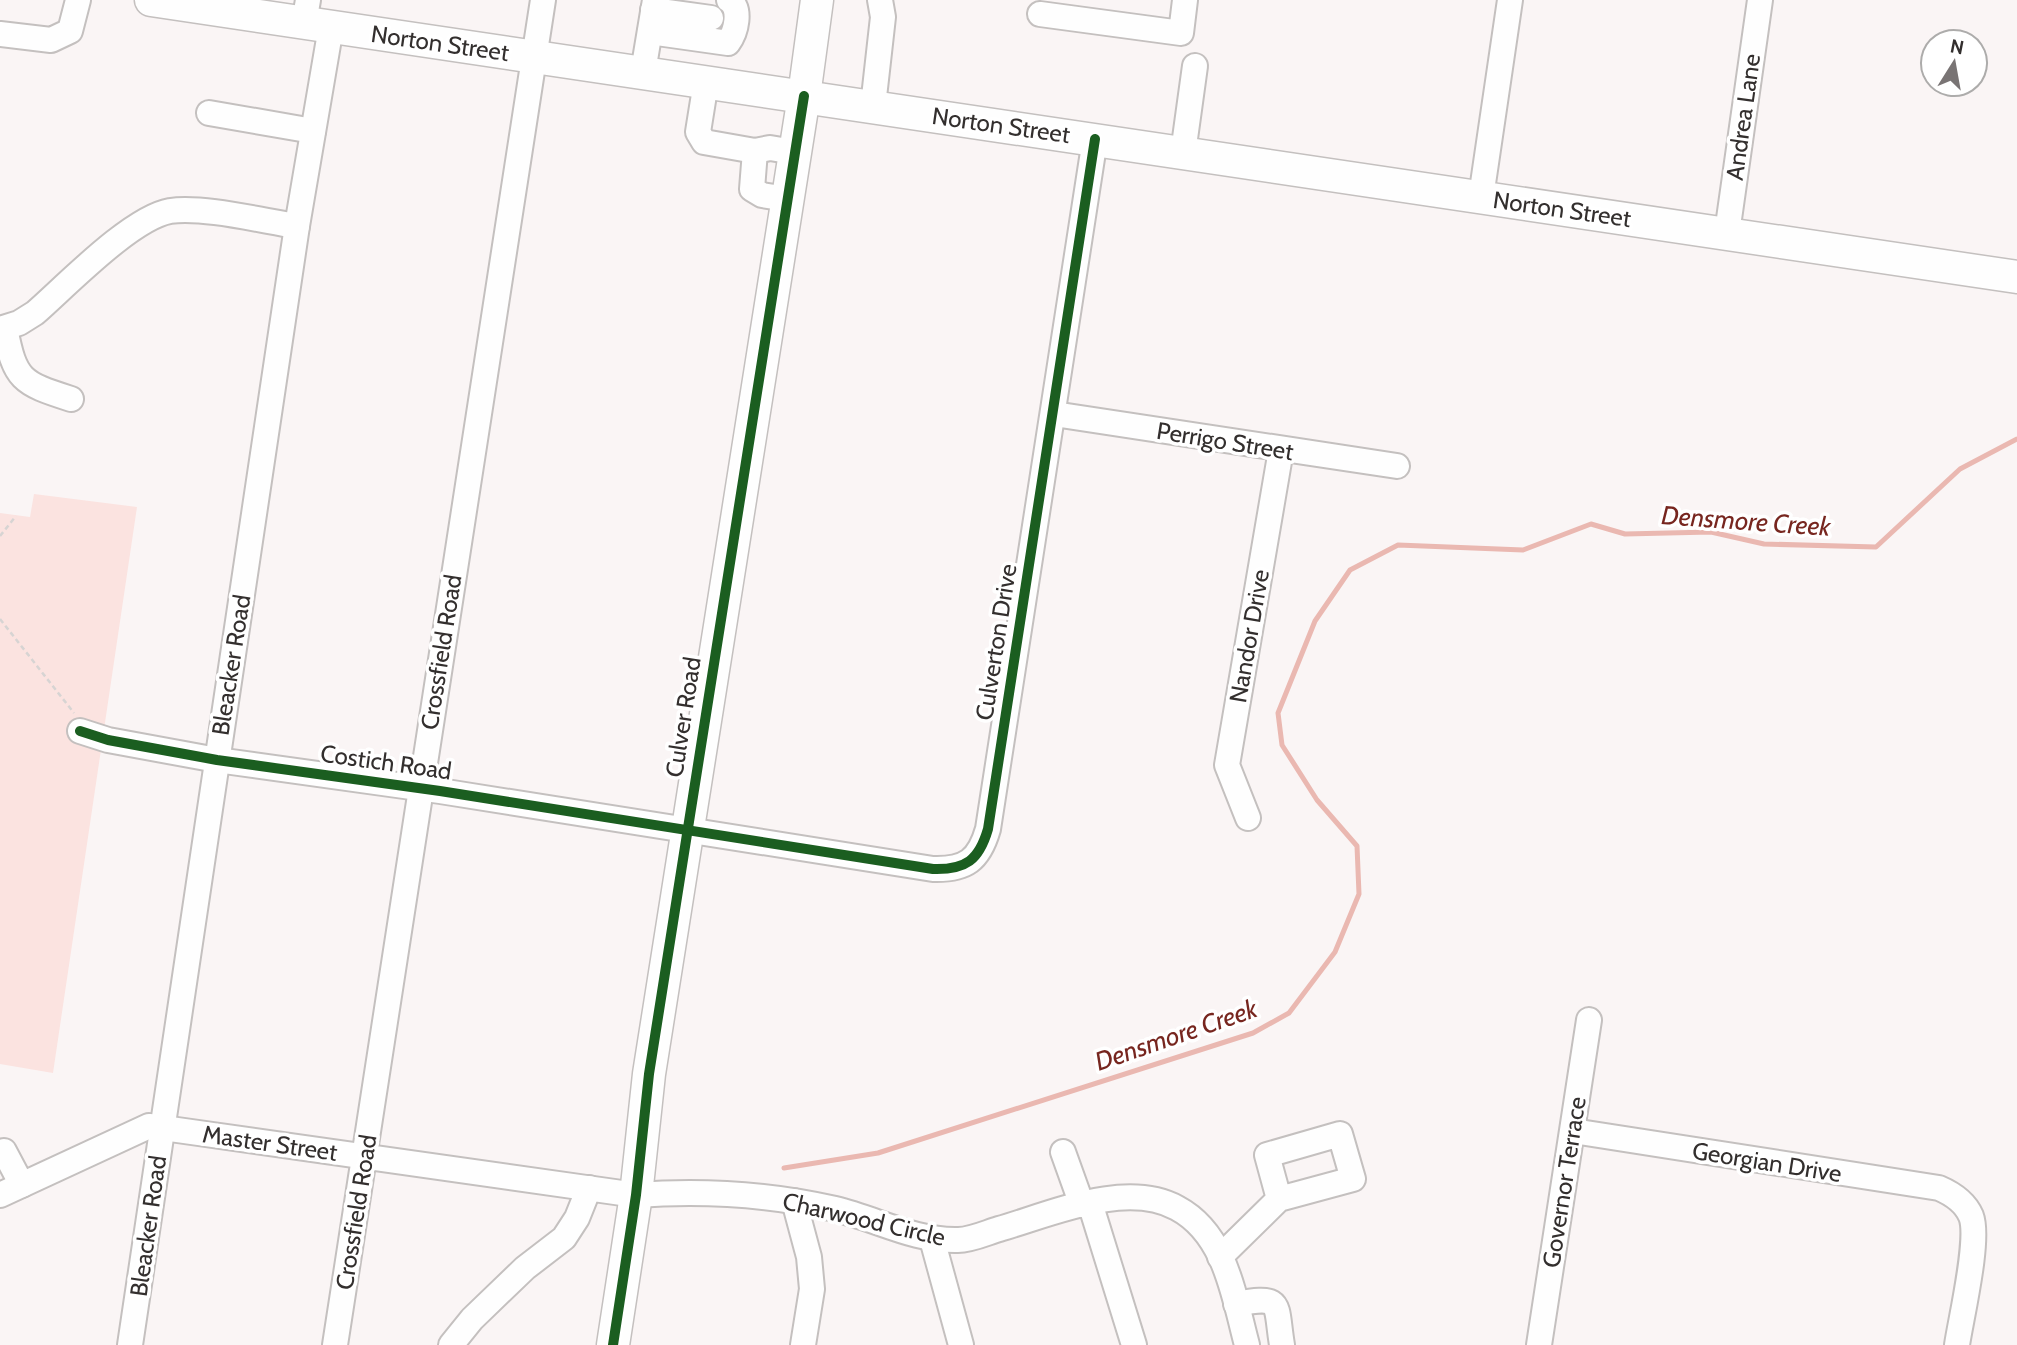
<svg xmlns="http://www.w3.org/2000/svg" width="2017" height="1345" font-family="Cabin,sans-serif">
  <rect width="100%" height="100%" fill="#faf5f5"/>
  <!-- green -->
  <path fill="#fbe3e0" d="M34,494L137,507L53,1073L0,1064V513L30,517Z"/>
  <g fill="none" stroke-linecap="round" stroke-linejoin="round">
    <!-- stream -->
    <path stroke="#eab8b1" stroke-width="5" d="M784,1168L878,1153L1253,1033L1289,1013L1335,952L1359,894L1357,846L1317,800L1282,745L1278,713L1315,621L1350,570L1398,545L1523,550L1591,524L1625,534L1711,532L1764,544L1876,547L1960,469L2017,439"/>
    <!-- minor casing -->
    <g stroke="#c4c0bf" stroke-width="28">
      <g id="minor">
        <path d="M653,10L711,18"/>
        <path d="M1040,14L1181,33L1185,0"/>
        <path d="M304,23L308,0"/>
        <path d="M650,32L728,43C736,32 742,9 729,0"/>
        <path d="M0,34L51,40L70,31L78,0"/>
        <path d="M643,72L655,0"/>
        <path d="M706,82L698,132L704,142L755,151L770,148L794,152"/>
        <path d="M873,106L883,17L880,0"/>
        <path d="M209,113L313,131"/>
        <path d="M755,151L752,189L762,195L787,199"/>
        <path d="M1183,153L1195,66"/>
        <path d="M1481,197L1510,0"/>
        <path d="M1727,233L1760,0"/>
        <path d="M5,328C15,380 21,383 71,399"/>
        <path d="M0,329L19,323L35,313C66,286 131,218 170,211C203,206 263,221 297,226"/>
        <path d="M1054,414L1397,466"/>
        <path d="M80,731L108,740L217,760L440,791L933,869C966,870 979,860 988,829L1095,139"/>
        <path d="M1248,818L1227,765L1281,450"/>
        <path d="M1573,1131L1939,1188C1953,1194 1965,1202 1971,1216C1980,1239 1961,1318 1957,1345"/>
        <path d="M1063,1152L1082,1205"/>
        <path d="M0,1153L4,1151L22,1185"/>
        <path d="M0,1195L149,1126L636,1195C704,1190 769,1194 835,1209C877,1219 914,1241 958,1240C971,1240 986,1233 999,1229C1051,1214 1126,1180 1177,1208C1226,1234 1234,1297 1247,1345"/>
        <path d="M794,1201L809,1257L812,1289L803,1345"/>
        <path d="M1090,1203L1134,1345"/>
        <path d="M932,1239L961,1345"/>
        <path d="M1220,1257L1279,1199L1353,1179L1340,1134L1267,1155L1279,1199"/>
        <path d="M1236,1304C1284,1295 1275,1303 1282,1345"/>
        <path d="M130,1345L297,226L331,27"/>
        <path d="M335,1345L543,0"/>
        <path d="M451,1345L472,1319L525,1268L564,1238L577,1218L589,1188"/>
        <path d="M1539,1345L1589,1020"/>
      </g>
    </g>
    <!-- major casing -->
    <g stroke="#c4c0bf" stroke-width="35">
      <g id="major">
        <path d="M151,0L2017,277"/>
        <path d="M613,1345L636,1195L649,1074L804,96L817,0"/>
      </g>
    </g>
    <!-- path -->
    <g stroke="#d7d4d3" stroke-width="2.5" stroke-dasharray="5 3.5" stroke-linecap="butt">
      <path d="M0,536L16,516"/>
      <path d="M0,619L74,713"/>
    </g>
    <!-- minor -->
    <use href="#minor" stroke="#fefefe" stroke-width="24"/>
    <!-- major -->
    <use href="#major" stroke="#fefefe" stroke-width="32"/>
    <!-- cycleway casing -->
    <g stroke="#fff" stroke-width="15">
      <g id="cycleway">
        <path d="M80,731L108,740L217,760L440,791L933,869C966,870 979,860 988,829L1095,139"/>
        <path d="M613,1345L636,1195L649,1074L804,96"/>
      </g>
    </g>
    <!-- cycleway -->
    <use href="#cycleway" stroke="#1b5e20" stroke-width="10"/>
  </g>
  <g text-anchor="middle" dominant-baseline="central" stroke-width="7" stroke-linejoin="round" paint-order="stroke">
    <!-- street labels -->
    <g font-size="24" fill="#332f2e" stroke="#fff">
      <text transform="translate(440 43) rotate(8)">Norton Street</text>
      <text transform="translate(1743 117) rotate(-82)">Andrea Lane</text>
      <text transform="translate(1001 125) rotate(8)">Norton Street</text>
      <text transform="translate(1562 209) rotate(8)">Norton Street</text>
      <text transform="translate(1225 441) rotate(9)">Perrigo Street</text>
      <text transform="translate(1249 636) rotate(-80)">Nandor Drive</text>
      <text transform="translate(996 642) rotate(-81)">Culverton Drive</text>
      <text transform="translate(441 652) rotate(-81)">Crossfield Road</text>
      <text transform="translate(231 665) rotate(-81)">Bleacker Road</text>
      <text transform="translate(683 717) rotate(-81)">Culver Road</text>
      <text transform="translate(386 762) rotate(8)">Costich Road</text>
      <text transform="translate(270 1143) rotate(8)">Master Street</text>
      <text transform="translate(1767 1162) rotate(9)">Georgian Drive</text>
      <text transform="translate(1564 1182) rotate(-81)">Governor Terrace</text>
      <text transform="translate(356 1212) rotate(-81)">Crossfield Road</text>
      <text transform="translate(864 1219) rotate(13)">Charwood Circle</text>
      <text transform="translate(148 1226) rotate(-82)">Bleacker Road</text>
    </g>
    <!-- water labels -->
    <g font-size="26" font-style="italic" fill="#77261f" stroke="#fff">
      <text transform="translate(1746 521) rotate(4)">Densmore Creek</text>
      <text transform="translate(1176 1035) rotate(-19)">Densmore Creek</text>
    </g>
  </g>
  <!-- north arrow -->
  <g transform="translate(1954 63) rotate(11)"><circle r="33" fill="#ffffff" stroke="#adacab" stroke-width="2"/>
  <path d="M0-5L12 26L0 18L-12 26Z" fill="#797474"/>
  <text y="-10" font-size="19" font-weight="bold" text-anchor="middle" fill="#332f2e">N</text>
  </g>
</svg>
